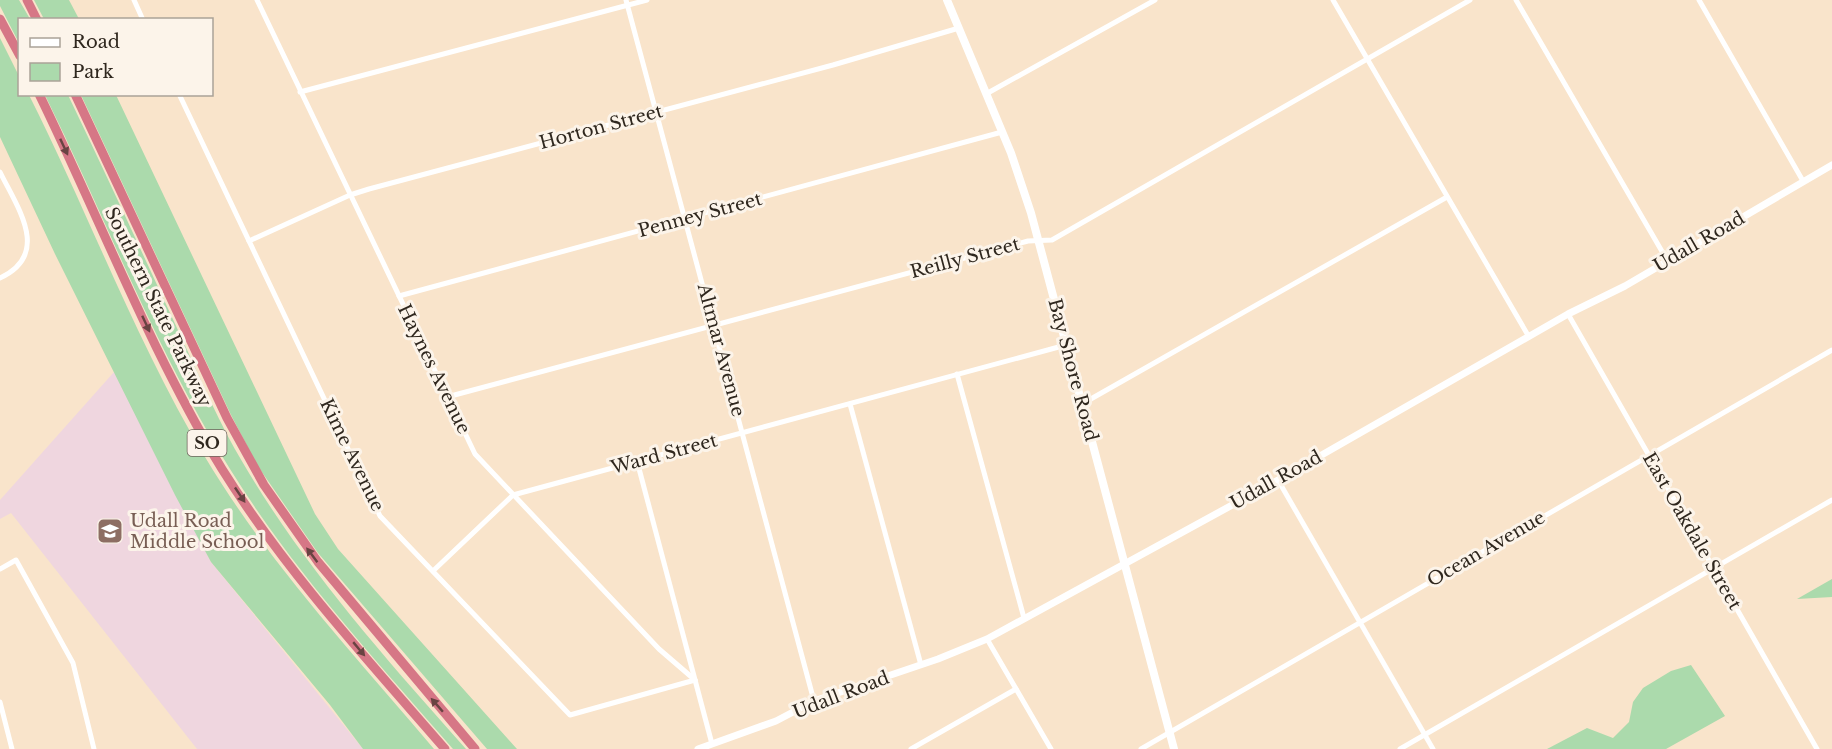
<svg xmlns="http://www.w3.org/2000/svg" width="1832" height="749" font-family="'Libre Baskerville',serif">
  <rect width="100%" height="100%" fill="#f9e4cb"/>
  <!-- education -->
  <path fill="#efd6df" d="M114,372L211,562L363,749H197L11,513L0,519V500Z"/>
  <!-- green -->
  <g fill="#abdaac">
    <path d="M0,0H19L30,19L20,20L19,43L0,6Z"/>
    <path d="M34,0H69L79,19H44Z"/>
    <path d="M0,38L19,76L20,94L29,95C89,214 136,342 205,457C269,564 354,654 434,749H363L330,705L211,562L175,495L55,254L0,137Z"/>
    <path d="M45,95H68C107,176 145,259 183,341C202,382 220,425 243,463C304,567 386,659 466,749H453C375,659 293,571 230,469C156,351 106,219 45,95Z"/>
    <path d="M81,95H116L315,514L338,549L517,749H487L318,553L257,465L231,415Z"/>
    <path d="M1832,579V597L1797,599Z"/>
    <path d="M1691,665L1725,716L1666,749H1547L1587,728L1613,738L1629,722L1633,702L1643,688L1671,671Z"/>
  </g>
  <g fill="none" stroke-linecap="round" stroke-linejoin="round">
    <!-- minor -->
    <g stroke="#fff" stroke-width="5">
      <path d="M134,0L143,20"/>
      <path d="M257,0L475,454L659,649L695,680"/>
      <path d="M626,0L814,701"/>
      <path d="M1333,0L1529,337"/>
      <path d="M1516,0L1667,260"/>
      <path d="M1699,0L1803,181"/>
      <path d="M300,92L647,0"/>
      <path d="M179,94L380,516L570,715L695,680"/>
      <path d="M986,94L1155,0"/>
      <path d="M0,172C17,207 52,254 0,278"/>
      <path d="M249,241L350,195L369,189L833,65L959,28"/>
      <path d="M399,296L1002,132"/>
      <path d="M1568,314L1817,749"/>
      <path d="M957,374L1024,618"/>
      <path d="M447,397L1028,241L1052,240L1470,0"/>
      <path d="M850,404L921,665"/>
      <path d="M1082,404L1447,197"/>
      <path d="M637,461L712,744"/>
      <path d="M1278,480L1433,749"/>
      <path d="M0,569L16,560L73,663L94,749"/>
      <path d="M433,571L513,495L1066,345"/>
      <path d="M987,639L1051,749"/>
      <path d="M0,702L12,749"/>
      <path d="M911,749L1016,689"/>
      <path d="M1141,749L1832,350"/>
      <path d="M1400,749L1832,500"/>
    </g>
    <!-- tertiary -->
    <path stroke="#fff" stroke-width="7" d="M698,749L776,721L814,701L938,659L987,639L1278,480L1568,314L1625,286L1832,165"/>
    <!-- secondary -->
    <path stroke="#fff" stroke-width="8" d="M947,0L1011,153L1031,213L1174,749"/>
    <!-- motorway -->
    <g stroke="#d67786" stroke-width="9">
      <path d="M27,0L37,20"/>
      <path d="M0,19L20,56"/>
      <path d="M39,94C100,219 150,350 222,469C285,570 367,659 445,749"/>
      <path d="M75,94L227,418L264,485L318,562L475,749"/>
    </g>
  </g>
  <!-- one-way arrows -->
  <defs><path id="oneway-solid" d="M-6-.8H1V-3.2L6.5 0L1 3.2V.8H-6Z" transform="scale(1.5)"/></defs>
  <g fill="#694342">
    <use href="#oneway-solid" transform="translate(64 147) rotate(65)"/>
    <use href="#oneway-solid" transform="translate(146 324) rotate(65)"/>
    <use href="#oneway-solid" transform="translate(240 495) rotate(56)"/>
    <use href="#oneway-solid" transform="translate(312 555) rotate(-127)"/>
    <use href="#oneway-solid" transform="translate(359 649) rotate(50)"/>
    <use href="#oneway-solid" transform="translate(437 705) rotate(-131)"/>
  </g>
  <!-- icons -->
  <defs>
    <g id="school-square" transform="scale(1.35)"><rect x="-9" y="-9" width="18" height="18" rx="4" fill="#8d6e63" stroke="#fcf4ea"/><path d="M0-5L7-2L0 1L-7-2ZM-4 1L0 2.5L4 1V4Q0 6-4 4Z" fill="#fff"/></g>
  </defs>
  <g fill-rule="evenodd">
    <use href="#school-square" x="110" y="531"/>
  </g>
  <g text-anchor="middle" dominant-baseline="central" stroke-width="6" stroke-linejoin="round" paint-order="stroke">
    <!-- shield labels -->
    <rect fill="#fcf4ea" stroke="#6c645b" stroke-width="1.5" x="187.5" y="430" width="39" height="26" rx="4.5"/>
    <g font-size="16" font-weight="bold" fill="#2f271e">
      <text x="207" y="443">SO</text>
    </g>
    <!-- street labels -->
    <g font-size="18" fill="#2f271e" stroke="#fcf4ea">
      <text transform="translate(601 127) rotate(-15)">Horton Street</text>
      <text transform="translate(700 215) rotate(-15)">Penney Street</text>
      <text transform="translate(1699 242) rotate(-30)">Udall Road</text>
      <text transform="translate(965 258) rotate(-15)">Reilly Street</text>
      <text transform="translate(158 307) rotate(64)">Southern State Parkway</text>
      <text transform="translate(721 350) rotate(75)">Altmar Avenue</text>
      <text transform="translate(434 369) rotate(64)">Haynes Avenue</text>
      <text transform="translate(1073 370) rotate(75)">Bay Shore Road</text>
      <text transform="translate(664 454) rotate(-15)">Ward Street</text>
      <text transform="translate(352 455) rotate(64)">Kime Avenue</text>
      <text transform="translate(1276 480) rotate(-29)">Udall Road</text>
      <text transform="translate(1692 531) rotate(60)">East Oakdale Street</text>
      <text transform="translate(1486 549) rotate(-30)">Ocean Avenue</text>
      <text transform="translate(841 695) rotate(-21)">Udall Road</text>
    </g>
    <!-- education labels -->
    <g font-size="18" fill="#785e54" stroke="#fcf4ea" text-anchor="start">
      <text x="130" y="521">Udall Road<tspan x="130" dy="21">Middle School</tspan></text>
    </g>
  </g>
  <!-- legend -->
  <rect x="18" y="18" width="195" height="78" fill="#fcf4ea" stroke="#aaa298" stroke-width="1.5"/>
  <rect x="30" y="38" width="30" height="9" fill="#ffffff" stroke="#aaa298" stroke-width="1.5"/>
  <text x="72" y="48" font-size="18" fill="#2f271e">Road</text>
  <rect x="30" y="63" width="30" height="18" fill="#abdaac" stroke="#aaa298" stroke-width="1.5"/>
  <text x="72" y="78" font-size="18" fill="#2f271e">Park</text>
</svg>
